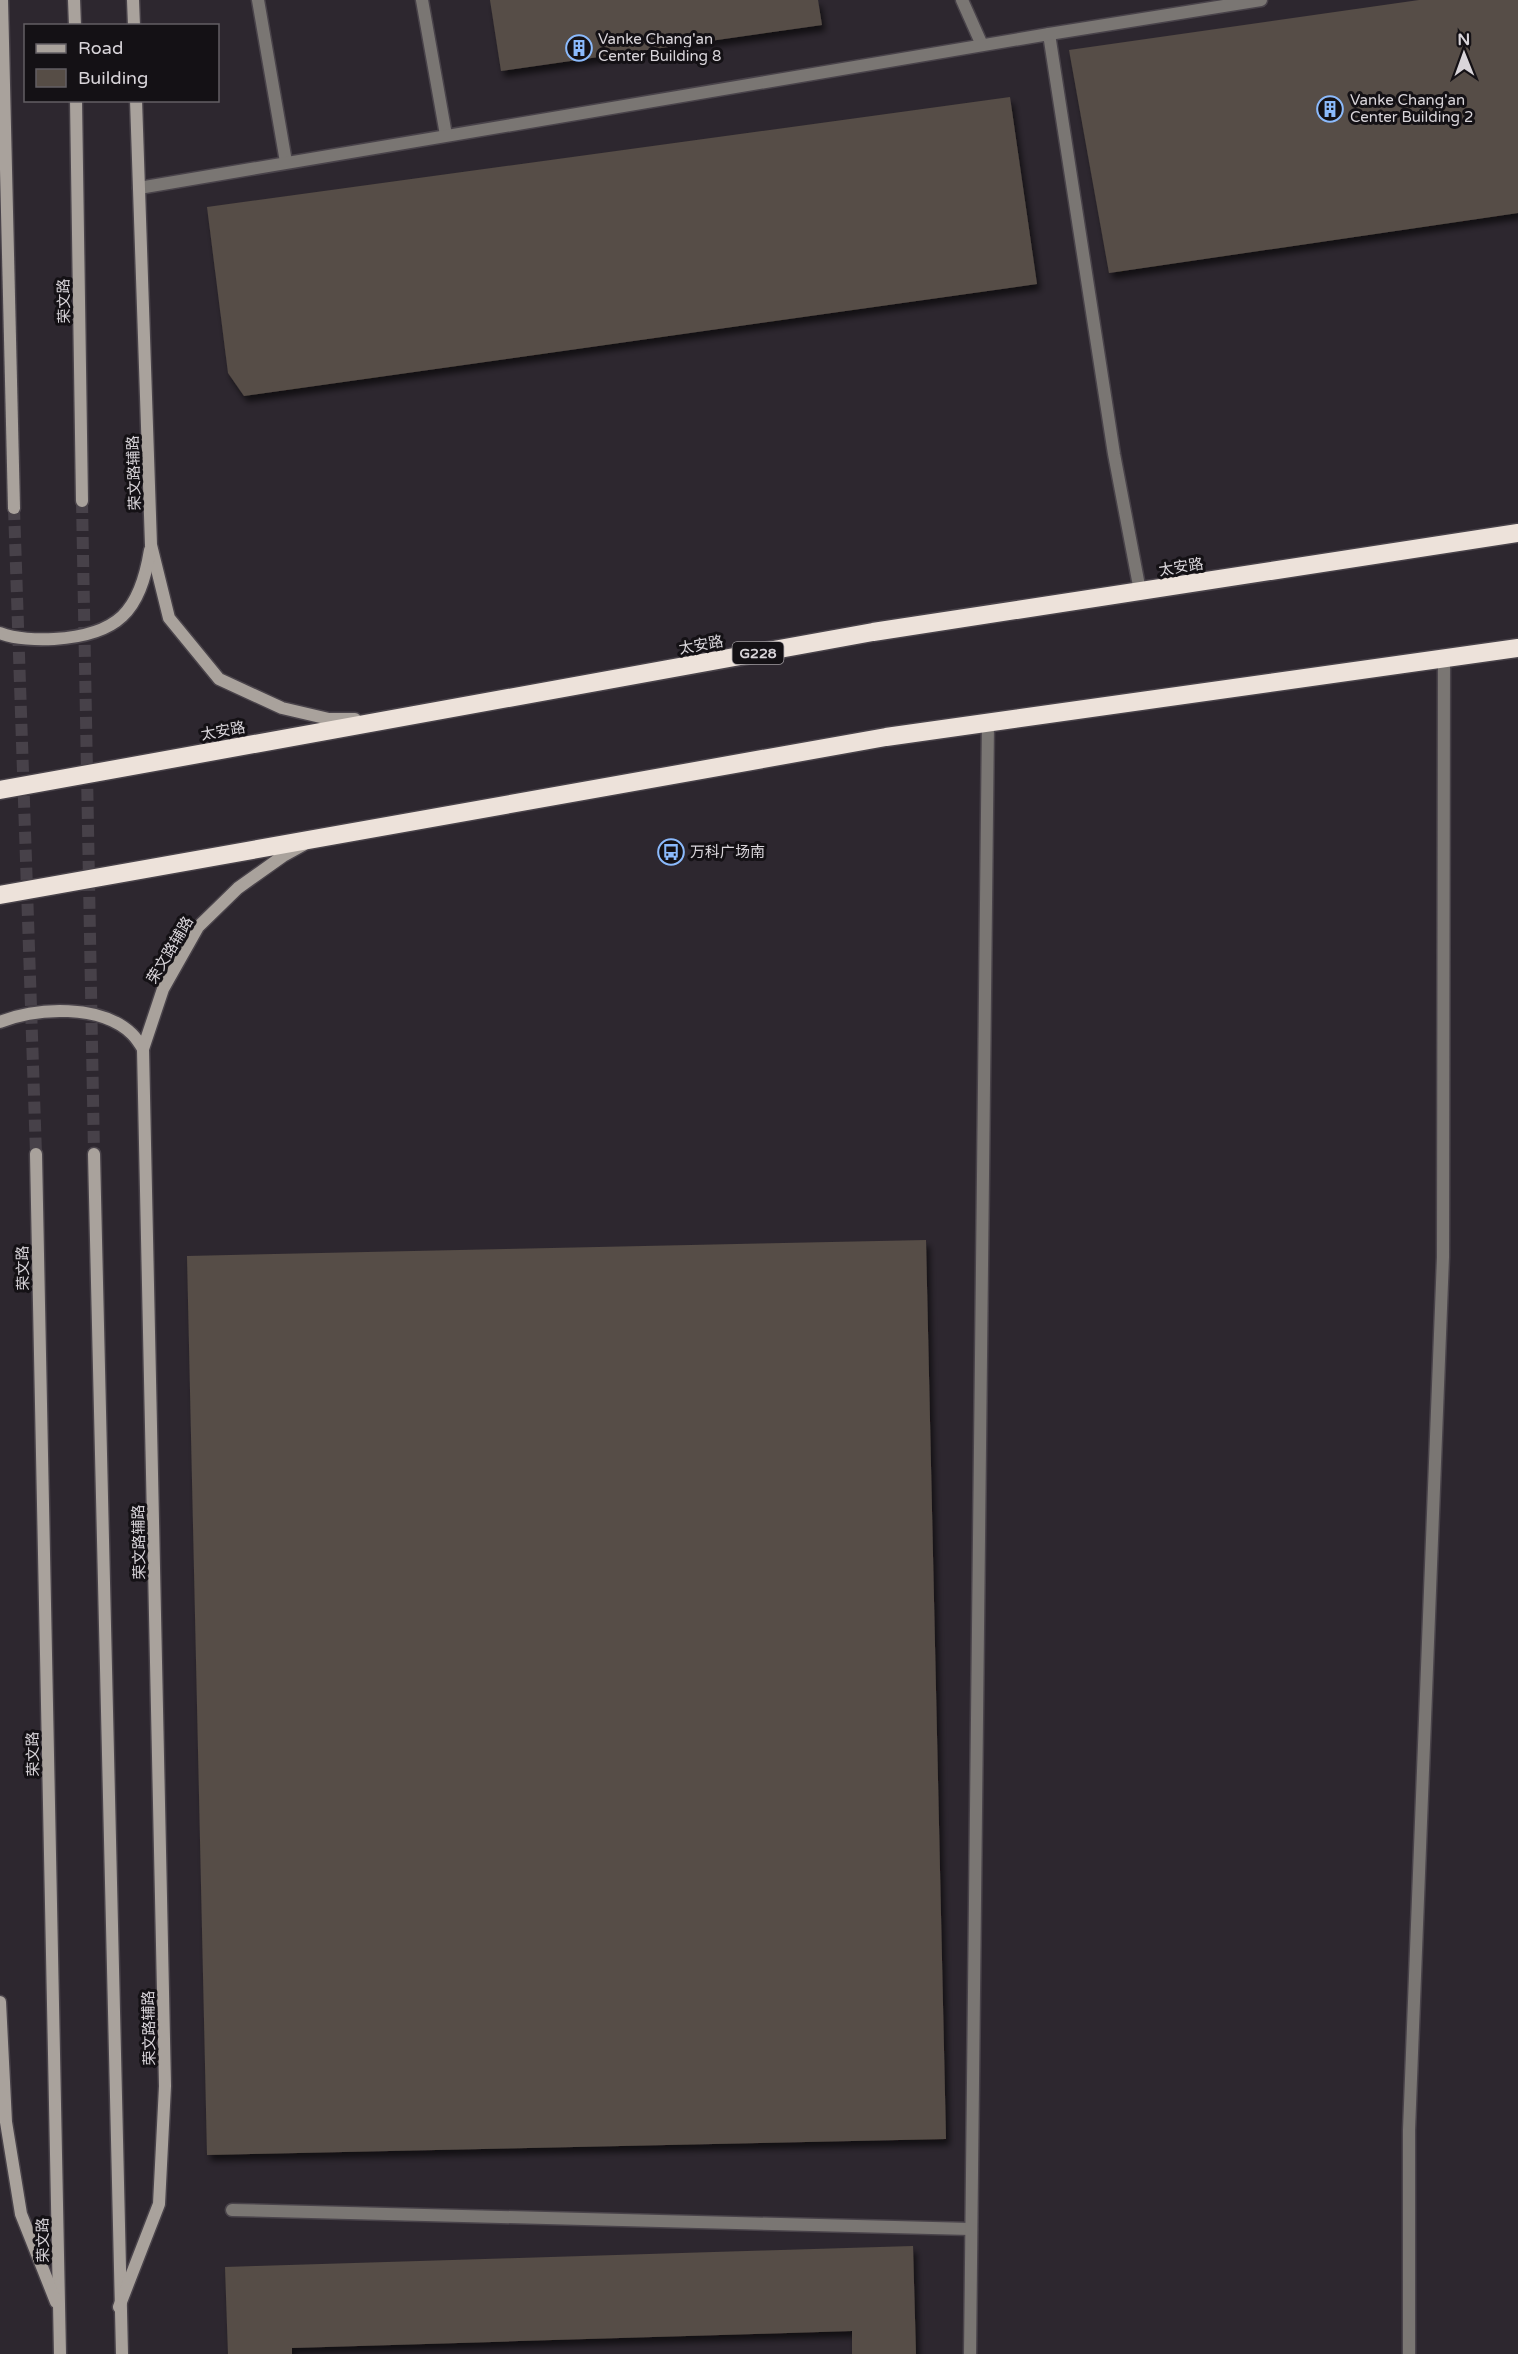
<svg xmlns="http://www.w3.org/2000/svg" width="1518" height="2354" font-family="'Varela Round','Noto Sans SC',sans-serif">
  <defs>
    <filter id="shadow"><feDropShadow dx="3.5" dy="6" stdDeviation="3" flood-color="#0009"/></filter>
  </defs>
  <rect width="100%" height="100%" fill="#2d272f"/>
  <!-- building -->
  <g fill="#564d46" filter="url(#shadow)">
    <path d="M490,0H818L822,25L501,71Z"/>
    <path d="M1419,0H1518V213L1109,273L1069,50Z"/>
    <path d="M1010,97L1037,284L244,396L228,373L207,207Z"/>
    <path d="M926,1240L946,2139L207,2155L187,1256Z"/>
    <path d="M913,2246L916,2354H852V2331L292,2348V2354H228L225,2267Z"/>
  </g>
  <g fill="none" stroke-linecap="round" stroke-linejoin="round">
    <!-- secondary-tunnel -->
    <g stroke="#474149" stroke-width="12" stroke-dasharray="12 6" stroke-linecap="butt">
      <path d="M82,501L94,1154"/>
      <path d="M14,508L36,1154"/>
    </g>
    <!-- lane casing -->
    <g stroke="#49434a" stroke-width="15">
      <g id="lane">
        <path d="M258,0L286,162"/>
        <path d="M422,0L446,135"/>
        <path d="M962,0L982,45"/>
        <path d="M1049,34L1114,454L1140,591"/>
        <path d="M139,188L1049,34L1261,0"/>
      </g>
    </g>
    <!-- street casing -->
    <g stroke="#49434a" stroke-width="15">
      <g id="street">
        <path d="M232,2210L971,2229"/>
        <path d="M970,2354L988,722"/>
        <path d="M1409,2354V2130L1443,1257L1444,658"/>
      </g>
    </g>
    <!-- secondary casing -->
    <g stroke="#49434a" stroke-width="15">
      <g id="secondary">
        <path d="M2,0L14,508"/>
        <path d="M74,0L75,26"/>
        <path d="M133,0L134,26"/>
        <path d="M76,100L82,501"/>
        <path d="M136,100L151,545L169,618L219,679L282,708L329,719H355"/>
        <path d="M0,633C15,639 38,640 54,639C118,635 140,612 150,550"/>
        <path d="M0,1022C37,1007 101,1004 132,1034C136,1038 140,1044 143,1049"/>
        <path d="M36,1154L60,2354"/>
        <path d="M94,1154L122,2354"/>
        <path d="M0,2002L6,2122L21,2214L56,2302"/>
        <path d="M119,2307L159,2204L165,2086L143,1049L163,989L198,927L238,888L283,856L303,845"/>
      </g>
    </g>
    <!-- highway casing -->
    <g stroke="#49434a" stroke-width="21">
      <g id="highway">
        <path d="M0,790L873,632L1518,533"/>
        <path d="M0,895L886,737L1518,648"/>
      </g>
    </g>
    <!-- lane -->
    <use href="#lane" stroke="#7a7673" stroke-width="12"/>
    <!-- street -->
    <use href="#street" stroke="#7a7673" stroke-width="12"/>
    <!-- secondary -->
    <use href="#secondary" stroke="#a9a29c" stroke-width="12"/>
    <!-- highway -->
    <use href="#highway" stroke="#ede2da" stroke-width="18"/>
  </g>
  <!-- icons -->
  <defs>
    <g id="building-ring" transform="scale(1.35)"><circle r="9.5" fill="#141115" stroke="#8bbafc" stroke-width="1.5"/><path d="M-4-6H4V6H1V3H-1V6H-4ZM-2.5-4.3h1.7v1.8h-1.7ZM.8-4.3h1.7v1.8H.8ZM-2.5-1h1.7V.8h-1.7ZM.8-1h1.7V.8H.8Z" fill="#8bbafc"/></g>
    <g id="bus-ring" transform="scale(1.35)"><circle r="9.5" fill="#141115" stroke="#8bbafc" stroke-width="1.5"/><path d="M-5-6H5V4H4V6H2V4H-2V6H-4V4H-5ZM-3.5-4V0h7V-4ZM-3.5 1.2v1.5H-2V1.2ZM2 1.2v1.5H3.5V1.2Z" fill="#8bbafc"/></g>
  </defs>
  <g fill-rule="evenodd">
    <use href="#building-ring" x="579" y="48"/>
    <use href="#building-ring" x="1330" y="109"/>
    <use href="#bus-ring" x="671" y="852"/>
  </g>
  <g text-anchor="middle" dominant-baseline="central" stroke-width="6" stroke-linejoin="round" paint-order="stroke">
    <!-- shield labels -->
    <rect fill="#141115" stroke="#9e9a9f" stroke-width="1.5" x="732.5" y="642" width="51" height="22" rx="4.5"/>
    <g font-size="14" font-weight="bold" fill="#d9d5da">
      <text x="758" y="653">G228</text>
    </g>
    <!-- poi labels -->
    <g font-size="15" fill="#d9d5da" stroke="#141115" text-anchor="start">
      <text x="598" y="39">Vanke Chang'an<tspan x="598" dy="17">Center Building 8</tspan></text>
      <text x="1350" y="100">Vanke Chang'an<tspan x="1350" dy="17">Center Building 2</tspan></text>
      <text x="690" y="852">万科广场南</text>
    </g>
    <!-- street labels -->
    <g font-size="15" fill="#d9d5da" stroke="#141115">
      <text transform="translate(64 301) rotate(-91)">荣文路</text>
      <text transform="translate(134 473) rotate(-92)">荣文路辅路</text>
      <text transform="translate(1181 567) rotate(-9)">太安路</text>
      <text transform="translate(701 645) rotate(-10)">太安路</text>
      <text transform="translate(223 731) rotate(-10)">太安路</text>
      <text transform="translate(170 950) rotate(-59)">荣文路辅路</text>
      <text transform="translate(23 1268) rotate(-91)">荣文路</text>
      <text transform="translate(139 1542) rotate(-91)">荣文路辅路</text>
      <text transform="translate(33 1754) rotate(-91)">荣文路</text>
      <text transform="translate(149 2028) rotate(-91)">荣文路辅路</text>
      <text transform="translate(43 2240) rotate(-91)">荣文路</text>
    </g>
  </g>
  <!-- legend -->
  <rect x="24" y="24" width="195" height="78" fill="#141115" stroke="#635f64" stroke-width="1.5"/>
  <rect x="36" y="44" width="30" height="9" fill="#a9a29c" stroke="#635f64" stroke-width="1.5"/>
  <text x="78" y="54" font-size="18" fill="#d9d5da">Road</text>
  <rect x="36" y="69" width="30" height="18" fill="#564d46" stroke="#635f64" stroke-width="1.5"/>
  <text x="78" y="84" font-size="18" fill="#d9d5da">Building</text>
  <!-- north arrow -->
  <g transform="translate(1464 54) rotate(359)" stroke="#141115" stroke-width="4.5" paint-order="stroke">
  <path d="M0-4.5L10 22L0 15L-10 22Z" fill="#d9d5da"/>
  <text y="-9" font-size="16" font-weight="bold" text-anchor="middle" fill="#d9d5da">N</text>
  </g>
</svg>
